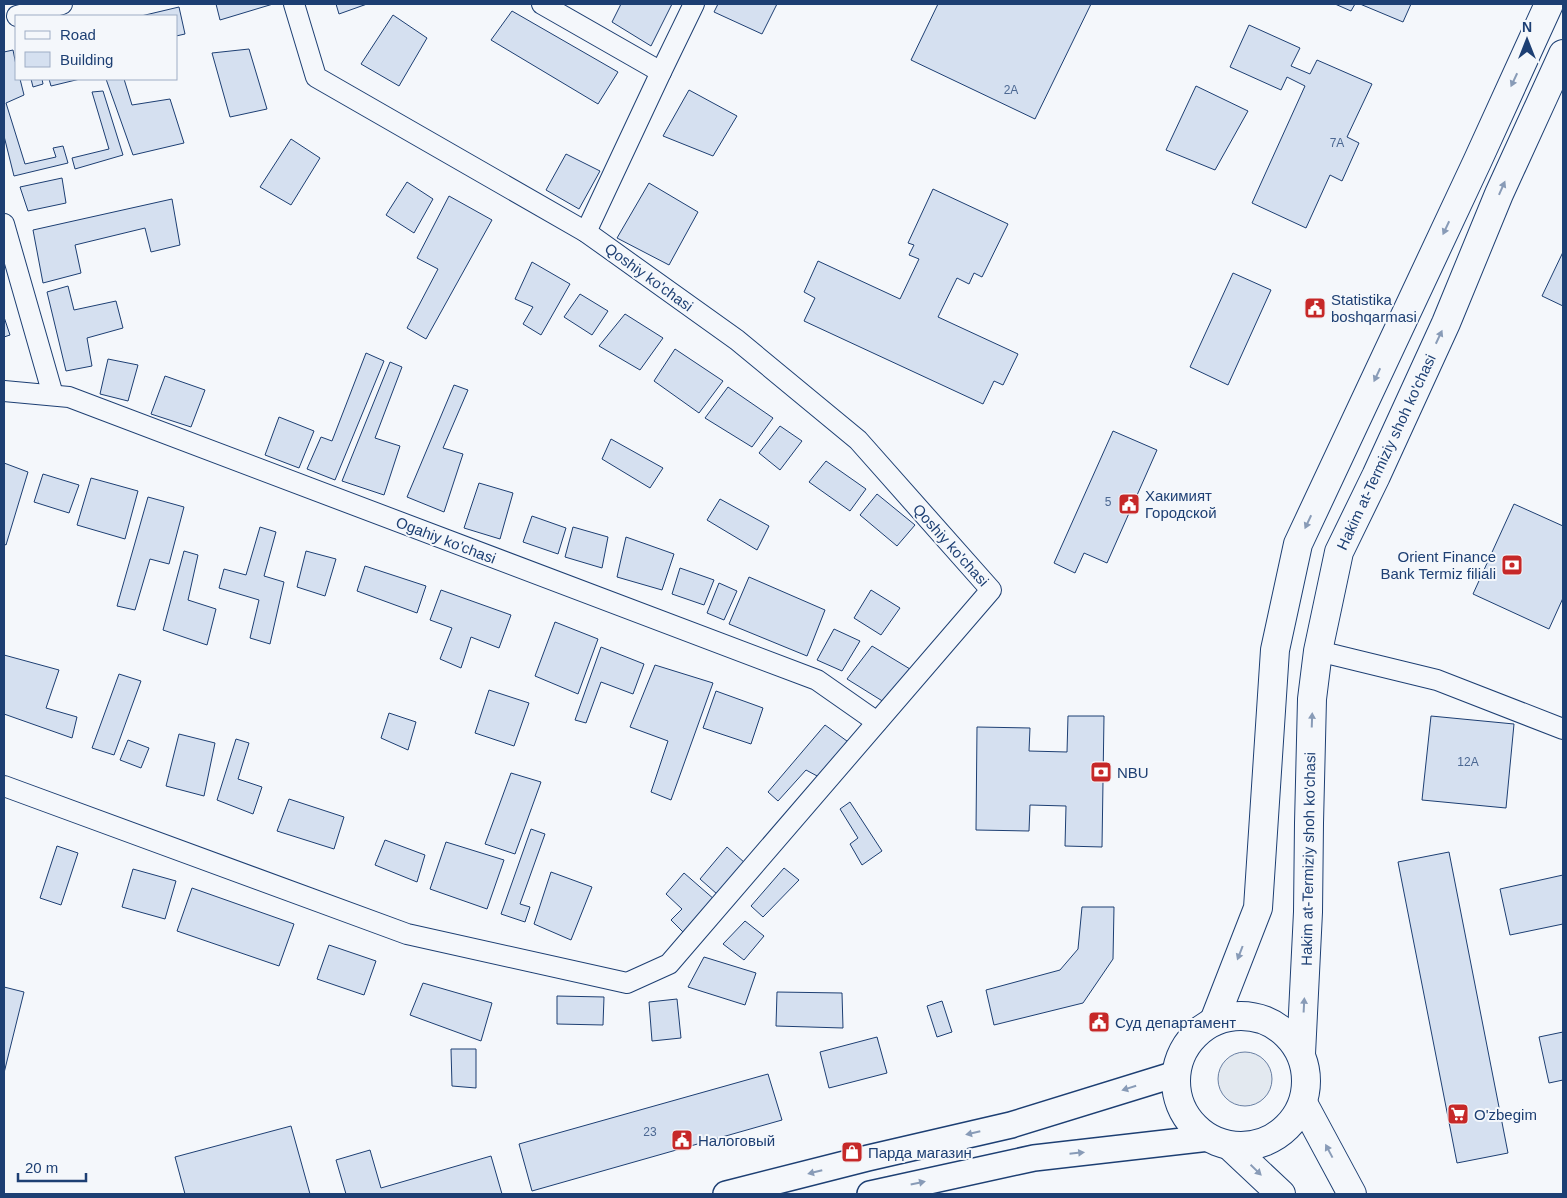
<svg xmlns="http://www.w3.org/2000/svg" width="1567" height="1198" font-family="Helvetica,sans-serif">
  <rect width="100%" height="100%" fill="#f4f7fb"/>
  <!-- green -->
  <circle fill="#e3e9f0" stroke="#687fa3" cx="1245" cy="1079" r="27"/>
  <!-- building -->
  <g fill="#d5e0f0" stroke="#1d3f73">
    <path d="M216,4H273L220,20Z"/>
    <path d="M336,4H367L339,14Z"/>
    <path d="M621,4H672L651,46L612,22Z"/>
    <path d="M718,4H777L762,34L714,12Z"/>
    <path d="M938,4H1091L1035,119L911,60Z"/>
    <path d="M1335,4H1355L1351,11Z"/>
    <path d="M1360,4H1411L1403,22Z"/>
    <path d="M179,7L185,34L176,36V16H141Z"/>
    <path d="M512,11L618,72L598,104L491,40Z"/>
    <path d="M393,15L427,38L399,86L361,64Z"/>
    <path d="M1249,25L1300,48L1291,66L1310,74L1317,60L1372,84L1347,137L1359,143L1342,181L1330,175L1306,228L1252,203L1305,86L1287,77L1281,90L1230,67Z"/>
    <path d="M249,49L267,109L230,117L212,53Z"/>
    <path d="M13,50L16,65V79H20L24,95L6,103L25,164L56,157L53,148L63,146L68,163L14,176L4,136V52Z"/>
    <path d="M31,79H42L43,84L33,87Z"/>
    <path d="M49,79H80L51,86Z"/>
    <path d="M106,79H124L132,105L170,99L184,143L133,155Z"/>
    <path d="M1196,86L1248,111L1215,170L1166,150Z"/>
    <path d="M689,90L737,116L713,156L663,136Z"/>
    <path d="M103,91L123,155L75,169L72,158L109,149L92,92Z"/>
    <path d="M291,139L320,158L291,205L260,187Z"/>
    <path d="M566,154L600,171L579,209L546,190Z"/>
    <path d="M62,178L66,203L28,211L20,187Z"/>
    <path d="M407,182L433,199L414,233L386,215Z"/>
    <path d="M649,183L698,212L669,265L617,238Z"/>
    <path d="M933,189L1008,224L982,277L974,273L969,284L957,278L938,317L1018,354L1003,385L994,381L983,404L804,321L815,298L804,292L818,261L900,299L919,259L909,255L914,245L908,243Z"/>
    <path d="M449,196L492,220L426,339L407,328L438,269L417,258Z"/>
    <path d="M172,199L180,245L151,252L145,228L75,245L81,273L43,283L33,230Z"/>
    <path d="M1563,252V306L1542,296Z"/>
    <path d="M532,262L570,284L541,335L523,324L533,307L515,299Z"/>
    <path d="M1233,273L1271,290L1228,385L1190,367Z"/>
    <path d="M68,286L74,310L116,301L123,328L87,338L92,366L66,371L47,292Z"/>
    <path d="M580,294L608,311L592,335L564,317Z"/>
    <path d="M625,314L663,338L640,370L599,346Z"/>
    <path d="M4,317L10,335L4,337Z"/>
    <path d="M675,349L723,381L699,413L654,381Z"/>
    <path d="M366,353L384,361L335,480L307,469L321,437L332,441Z"/>
    <path d="M108,359L138,365L128,401L100,394Z"/>
    <path d="M390,362L402,367L375,438L400,446L384,495L342,481Z"/>
    <path d="M165,376L205,390L191,427L151,414Z"/>
    <path d="M454,385L468,390L443,448L463,454L444,512L407,497Z"/>
    <path d="M728,387L773,418L752,447L705,418Z"/>
    <path d="M279,417L314,431L299,468L265,455Z"/>
    <path d="M780,426L802,441L780,470L759,453Z"/>
    <path d="M1113,431L1157,450L1107,563L1084,553L1075,573L1054,563Z"/>
    <path d="M611,439L663,468L650,488L602,459Z"/>
    <path d="M826,461L866,489L850,511L809,482Z"/>
    <path d="M4,463L28,472L6,545L4,544Z"/>
    <path d="M43,474L79,485L69,513L34,502Z"/>
    <path d="M91,478L138,491L125,539L77,525Z"/>
    <path d="M479,483L513,493L500,539L464,528Z"/>
    <path d="M877,494L915,525L897,546L860,515Z"/>
    <path d="M148,497L184,507L169,564L150,559L135,610L117,606Z"/>
    <path d="M720,499L769,526L757,550L707,520Z"/>
    <path d="M1514,504L1563,526V598L1549,629L1473,594Z"/>
    <path d="M532,516L566,528L558,554L523,542Z"/>
    <path d="M260,527L276,532L264,576L284,582L270,644L250,638L259,600L219,588L224,569L246,575Z"/>
    <path d="M573,527L608,537L602,568L565,557Z"/>
    <path d="M626,537L674,554L662,590L617,577Z"/>
    <path d="M184,551L198,555L188,600L216,609L207,645L163,630Z"/>
    <path d="M306,551L336,559L325,596L297,587Z"/>
    <path d="M365,566L426,586L417,613L357,591Z"/>
    <path d="M680,568L714,580L704,605L672,594Z"/>
    <path d="M749,577L825,610L807,656L729,624Z"/>
    <path d="M719,583L737,591L724,620L707,613Z"/>
    <path d="M441,590L511,615L499,648L471,637L461,668L440,659L452,628L430,620Z"/>
    <path d="M871,590L900,608L881,635L854,618Z"/>
    <path d="M555,622L598,639L578,694L535,676Z"/>
    <path d="M834,629L860,641L842,671L817,660Z"/>
    <path d="M872,646L910,669L884,702L847,679Z"/>
    <path d="M601,647L644,664L633,694L601,682L586,723L575,720Z"/>
    <path d="M4,655L59,670L46,708L77,717L72,738L4,714Z"/>
    <path d="M655,665L713,683L671,800L651,792L668,741L630,727Z"/>
    <path d="M119,674L141,681L114,755L92,748Z"/>
    <path d="M489,690L529,703L514,746L475,733Z"/>
    <path d="M716,691L763,708L751,744L703,728Z"/>
    <path d="M389,713L416,722L408,750L381,738Z"/>
    <path d="M1068,716H1104L1102,847L1065,846L1066,806L1030,805L1029,831L976,830L977,727L1030,728L1029,751L1067,752Z"/>
    <path d="M1431,716L1514,724L1506,808L1422,800Z"/>
    <path d="M825,725L851,744L819,777L806,770L778,801L768,792Z"/>
    <path d="M179,734L215,743L204,796L166,786Z"/>
    <path d="M236,739L249,743L238,779L262,787L253,814L217,800Z"/>
    <path d="M128,740L149,748L141,768L120,760Z"/>
    <path d="M511,773L541,782L515,854L485,844Z"/>
    <path d="M289,799L344,817L334,849L277,831Z"/>
    <path d="M850,802L882,851L862,865L850,844L858,838L840,809Z"/>
    <path d="M531,829L545,834L520,904L530,907L525,922L501,914Z"/>
    <path d="M385,840L425,855L417,882L375,865Z"/>
    <path d="M446,842L504,860L487,909L430,889Z"/>
    <path d="M57,846L78,853L61,905L40,898Z"/>
    <path d="M727,847L745,863L717,894L700,879Z"/>
    <path d="M1449,852L1508,1153L1457,1163L1398,862Z"/>
    <path d="M784,868L799,880L763,917L751,906Z"/>
    <path d="M133,869L176,881L165,919L122,907Z"/>
    <path d="M551,872L592,887L571,940L534,924Z"/>
    <path d="M684,873L715,900L685,934L671,920L682,909L666,894Z"/>
    <path d="M1563,875V924L1510,935L1500,889Z"/>
    <path d="M192,888L294,924L279,966L177,931Z"/>
    <path d="M1082,907H1114L1113,959L1083,1003L994,1025L986,990L1060,970L1078,949Z"/>
    <path d="M745,921L764,936L744,960L723,944Z"/>
    <path d="M329,945L376,961L364,995L317,979Z"/>
    <path d="M704,957L756,973L745,1005L688,987Z"/>
    <path d="M423,983L492,1003L481,1041L410,1015Z"/>
    <path d="M4,987L24,992L4,1073Z"/>
    <path d="M777,992L842,993L843,1028L776,1026Z"/>
    <path d="M557,996L604,997L603,1025L557,1024Z"/>
    <path d="M677,999L681,1038L652,1041L649,1002Z"/>
    <path d="M942,1001L952,1032L937,1037L927,1006Z"/>
    <path d="M1563,1032V1080L1549,1083L1539,1037Z"/>
    <path d="M877,1037L887,1073L829,1088L820,1052Z"/>
    <path d="M451,1049H476V1088L452,1086Z"/>
    <path d="M768,1074L782,1120L532,1191L519,1144Z"/>
    <path d="M291,1126L310,1194H185L175,1157Z"/>
    <path d="M370,1150L381,1188L491,1156L502,1194H346L336,1160Z"/>
  </g>
  <g fill="none" stroke-linecap="round" stroke-linejoin="round">
    <!-- minor casing -->
    <g stroke="#1d3f73" stroke-width="22">
      <g id="minor">
        <path d="M542,4L661,72"/>
        <path d="M17,16L62,4"/>
        <path d="M4,224L53,395"/>
        <path d="M586,232L661,72L694,4"/>
        <path d="M4,391L69,397L817,680L877,722"/>
        <path d="M1318,651L1437,680L1563,729"/>
        <path d="M4,786L407,934L627,983L669,964L991,590L858,440L737,340L586,232L316,77L294,4"/>
      </g>
    </g>
    <!-- tertiary casing -->
    <g stroke="#1d3f73" stroke-width="28">
      <g id="tertiary">
        <path d="M726,1194L868,1158L1011,1125L1176,1074"/>
        <path d="M870,1194L1034,1158L1209,1138"/>
      </g>
    </g>
    <!-- secondary casing -->
    <g stroke="#1d3f73" stroke-width="30">
      <g id="secondary">
        <circle cx="1241" cy="1081" r="65"/>
        <path d="M1214,1021L1258,908L1275,650L1298,544L1477,162L1549,4"/>
        <path d="M1301,1054L1308,912L1309,823L1312,699L1318,651L1339,552L1376,476L1446,323L1499,194L1563,54"/>
        <path d="M1303,1103L1352,1194"/>
        <path d="M1230,1146L1281,1194"/>
      </g>
    </g>
    <!-- minor -->
    <use href="#minor" stroke="#f4f7fb" stroke-width="20"/>
    <!-- tertiary -->
    <use href="#tertiary" stroke="#f4f7fb" stroke-width="25"/>
    <!-- secondary -->
    <use href="#secondary" stroke="#f4f7fb" stroke-width="28"/>
  </g>
  <!-- one-way arrows -->
  <defs><path id="oneway-solid" d="M-6-.8H1V-3.2L6.5 0L1 3.2V.8H-6Z" transform="scale(1.25)"/></defs>
  <g fill="#889bb7">
    <use href="#oneway-solid" transform="translate(1514 80) rotate(115)"/>
    <use href="#oneway-solid" transform="translate(1502 188) rotate(-66)"/>
    <use href="#oneway-solid" transform="translate(1446 228) rotate(115)"/>
    <use href="#oneway-solid" transform="translate(1439 337) rotate(-65)"/>
    <use href="#oneway-solid" transform="translate(1377 375) rotate(115)"/>
    <use href="#oneway-solid" transform="translate(1308 522) rotate(115)"/>
    <use href="#oneway-solid" transform="translate(1312 720) rotate(-88)"/>
    <use href="#oneway-solid" transform="translate(1240 953) rotate(111)"/>
    <use href="#oneway-solid" transform="translate(1304 1005) rotate(-87)"/>
    <use href="#oneway-solid" transform="translate(1129 1088) rotate(163)"/>
    <use href="#oneway-solid" transform="translate(973 1133) rotate(167)"/>
    <use href="#oneway-solid" transform="translate(1329 1151) rotate(-118)"/>
    <use href="#oneway-solid" transform="translate(1077 1153) rotate(-6)"/>
    <use href="#oneway-solid" transform="translate(1256 1170) rotate(44)"/>
    <use href="#oneway-solid" transform="translate(815 1172) rotate(166)"/>
    <use href="#oneway-solid" transform="translate(918 1183) rotate(-12)"/>
  </g>
  <!-- icons -->
  <defs>
    <g id="civic-square" transform="scale(1.125)"><rect x="-9" y="-9" width="18" height="18" rx="4" fill="#c62828" stroke="#f4f7fb"/><path d="M-.6-6.5H3V-4.5H.6V-3L4-1V1h2V6H-6V1h2V-1L-.6-3ZM-1.2 2.5V6h2.4V2.5Z" fill="#fff"/></g>
    <g id="bank-square" transform="scale(1.125)"><rect x="-9" y="-9" width="18" height="18" rx="4" fill="#c62828" stroke="#f4f7fb"/><path d="M-6-4H6V4H-6ZM0-2.3a2.3 2.3 0 1 0 0 4.6a2.3 2.3 0 1 0 0-4.6Z" fill="#fff"/></g>
    <g id="supermarket-square" transform="scale(1.125)"><rect x="-9" y="-9" width="18" height="18" rx="4" fill="#c62828" stroke="#f4f7fb"/><path d="M-6-5.5h2.5l.6 2H6L4.5 2H-2.5L-4.4-4H-6ZM-1.5 3.2a1.3 1.3 0 1 0 .1 0ZM3 3.2a1.3 1.3 0 1 0 .1 0Z" fill="#fff"/></g>
    <g id="shop-square" transform="scale(1.125)"><rect x="-9" y="-9" width="18" height="18" rx="4" fill="#c62828" stroke="#f4f7fb"/><path d="M-5-2.5h2.3a2.7 3.5 0 0 1 5.4 0H5L5.5 6h-11ZM-1.5-2.5h3a1.5 2.3 0 0 0-3 0Z" fill="#fff"/></g>
  </defs>
  <g fill-rule="evenodd">
    <use href="#civic-square" x="1315" y="308"/>
    <use href="#civic-square" x="1129" y="504"/>
    <use href="#bank-square" x="1512" y="565"/>
    <use href="#bank-square" x="1101" y="772"/>
    <use href="#civic-square" x="1099" y="1022"/>
    <use href="#supermarket-square" x="1458" y="1114"/>
    <use href="#civic-square" x="682" y="1140"/>
    <use href="#shop-square" x="852" y="1152"/>
  </g>
  <g text-anchor="middle" dominant-baseline="central" stroke-width="4" stroke-linejoin="round" paint-order="stroke">
    <!-- number labels -->
    <g font-size="12" fill="#4b6792">
      <text x="1011" y="90">2A</text>
      <text x="1337" y="143">7A</text>
      <text x="1108" y="502">5</text>
      <text x="1468" y="762">12A</text>
      <text x="650" y="1132">23</text>
    </g>
    <!-- street labels -->
    <g font-size="15" fill="#1d3f73" stroke="#f4f7fb">
      <text transform="translate(649 277) rotate(36)">Qoshiy ko'chasi</text>
      <text transform="translate(1386 452) rotate(-65)">Hakim at-Termiziy shoh ko'chasi</text>
      <text transform="translate(446 540) rotate(21)">Ogahiy ko'chasi</text>
      <text transform="translate(951 545) rotate(48)">Qoshiy ko'chasi</text>
      <text transform="translate(1308 859) rotate(-89)">Hakim at-Termiziy shoh ko'chasi</text>
    </g>
    <!-- poi labels -->
    <g font-size="15" fill="#1d3f73" stroke="#f4f7fb" text-anchor="start">
      <text x="1331" y="299">Statistika<tspan x="1331" dy="17">boshqarmasi</tspan></text>
      <text x="1145" y="495">Хакимият<tspan x="1145" dy="17">Городской</tspan></text>
      <text x="1496" y="556" text-anchor="end">Orient Finance<tspan x="1496" dy="17">Bank Termiz filiali</tspan></text>
      <text x="1117" y="772">NBU</text>
      <text x="1115" y="1022">Суд департамент</text>
      <text x="1474" y="1114">O'zbegim</text>
      <text x="698" y="1140">Налоговый</text>
      <text x="868" y="1152">Парда магазин</text>
    </g>
  </g>
  <!-- border -->
  <rect width="1567" height="1198" fill="none" stroke="#1d3f73" stroke-width="10"/>
  <!-- legend -->
  <rect x="15" y="15" width="162" height="65" fill="#f4f7fb" stroke="#9eadc5"/>
  <rect x="25" y="31" width="25" height="8" fill="#f4f7fb" stroke="#9eadc5"/>
  <text x="60" y="40" font-size="15" fill="#1d3f73">Road</text>
  <rect x="25" y="52" width="25" height="15" fill="#d5e0f0" stroke="#9eadc5"/>
  <text x="60" y="65" font-size="15" fill="#1d3f73">Building</text>
  <!-- north arrow -->
  <g transform="translate(1527 40)" stroke="#f4f7fb" stroke-width="4" paint-order="stroke">
  <path d="M0-4L9 19L0 12L-9 19Z" fill="#1d3f73"/>
  <text y="-8" font-size="14" font-weight="bold" text-anchor="middle" fill="#1d3f73">N</text>
  </g>
  <!-- scale -->
  <path d="M18 1173v8h68v-8" fill="none" stroke="#1d3f73" stroke-width="2.5"/>
  <text x="25" y="1173" font-size="15" fill="#1d3f73" stroke="#f4f7fb" stroke-width="4" paint-order="stroke">20 m</text>
</svg>
